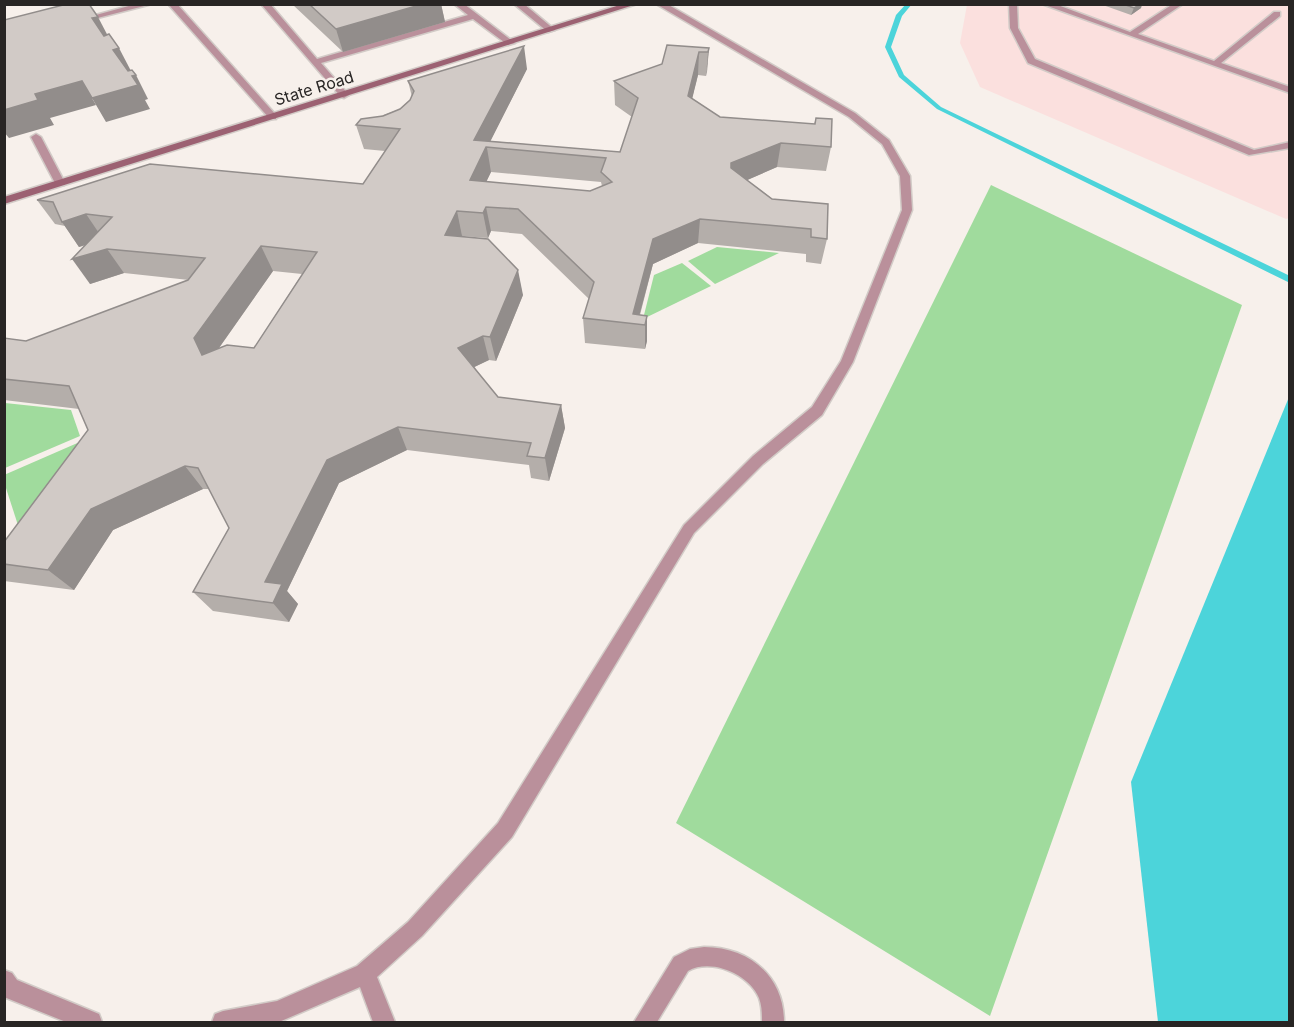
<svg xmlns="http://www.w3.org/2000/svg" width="1294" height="1027" font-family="Inter,sans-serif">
  <rect width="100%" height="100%" fill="#f7f0eb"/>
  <!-- industrial -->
  <path fill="#fbe0de" d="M967,5H1289V218L1286,219L980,87L960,43Z"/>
  <!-- green -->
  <g fill="#a0db9d">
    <path d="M991,185L1242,305L990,1016L676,823Z"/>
    <path d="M717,247L779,253L715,284L688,261Z"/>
    <path d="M682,263L711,286L643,319L654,275Z"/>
    <path d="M5,403L71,410L80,436L5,468Z"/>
    <path d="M82,441L27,553L5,485L4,475Z"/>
  </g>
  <!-- water -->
  <path fill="#4cd4da" d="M1289,397V1022H1158L1131,782Z"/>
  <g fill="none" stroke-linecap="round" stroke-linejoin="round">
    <!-- stream -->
    <path fill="#4cd4da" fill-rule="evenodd" d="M906,4H912L902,16L891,47L904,75L941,107L1290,276V283L937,109L899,77L885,47L896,15Z"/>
    <!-- lane casing -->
    <g stroke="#d2cbc7" stroke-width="3">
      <g id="lane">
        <path d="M136,4H152L78,23L74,21Z"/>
        <path d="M168,4H177L276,115V119H270Z"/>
        <path d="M261,4H270L317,59L468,15L454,4H464L515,43L508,45L473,19L321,63L349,95L344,98L341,97Z"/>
        <path d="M514,4H524L555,30L548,32Z"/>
        <path d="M656,4H667L855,113L889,140L910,176L912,210L853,362L822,415L763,464L694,533L512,837L422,936L377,977L395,1022H373L360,987L279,1022H212L215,1014L223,1011L277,1001L357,966L408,922L498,823L684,525L753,456L812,407L841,361L902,210L900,176L882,144L849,117Z"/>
        <path d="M1009,4H1017L1018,28L1035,59L1254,150L1290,142V148L1249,155L1028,63L1010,28Z"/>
        <path d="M1042,4H1055L1130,32L1173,4H1183L1138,34L1214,61L1274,12H1280V16L1221,63L1290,87V93Z"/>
        <path d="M36,134L41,137L65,183L64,185L55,183L31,137Z"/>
        <path d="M704,947C749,947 784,976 784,1022H762C762,1014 762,1006 759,998C749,974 711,958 688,971L657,1022H634L674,957L690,949Z"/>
        <path d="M4,970L12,973L17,980L99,1014L102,1022H66L4,997Z"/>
      </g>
    </g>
    <!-- secondary casing -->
    <g stroke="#d2cbc7" stroke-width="3">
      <path id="secondary" d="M623,4H637L4,204V197Z"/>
    </g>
    <!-- lane -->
    <use href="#lane" fill="#ba909b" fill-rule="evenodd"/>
    <!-- secondary -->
    <use href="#secondary" fill="#9c6172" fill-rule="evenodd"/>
  </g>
  <!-- wall -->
  <g fill="#b4aeaa" fill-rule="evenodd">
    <path d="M292,4H441L445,22L343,52Z"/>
    <path d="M1100,4H1142L1141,8L1131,15Z"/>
    <path d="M709,48L706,76L698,75L692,98L720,117L814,124L816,118L831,147L826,171L777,167L747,180L827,239L821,264L806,262V254L698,243L653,264L640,315L647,316V341L645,349L585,343L583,318L589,299L522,234L491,231L488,238L462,236V237L523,295L496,361L489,360L474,367L498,397L561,405L565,428L549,481L531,478L529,465L407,450L339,483L287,591L298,604L289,622L213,611L193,592L229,528L209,489H203L113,530L74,590L4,581V542L88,430L79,409L4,400V338L26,341L189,280L124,273L90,284L86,245L79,247L65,226L55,224L37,200L363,184L385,151L364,149L356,125L400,109L410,100L412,97L408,81L527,69L490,141L620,152L632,117L615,105L614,81ZM491,172L601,182L602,186L590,191L486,182ZM273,271L302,274L254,348H219Z"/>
  </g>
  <!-- shaded-wall -->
  <g fill="#928d8b">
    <path d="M423,4H441L445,22L343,52L336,29Z"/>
    <path d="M1140,4H1142L1141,8L1131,15L1134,8Z"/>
    <path d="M98,17L110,40L104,41L92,18Z"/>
    <path d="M524,46L527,69L487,148L491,172L475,205L470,180L474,140Z"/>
    <path d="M119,48L131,71L126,73L113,50Z"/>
    <path d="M709,48L707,72L706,76L708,52Z"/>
    <path d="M699,52L698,75L687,120L688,96Z"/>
    <path d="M136,75L148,99L145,100L150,109L106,122L92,98L132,76Z"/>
    <path d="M82,81L96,105L50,118L54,125L9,138L4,132V110L35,94Z"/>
    <path d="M781,143L777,167L729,188L731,163Z"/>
    <path d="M486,207L491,231L488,238L483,213Z"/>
    <path d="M457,211L462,236L451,260L445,235Z"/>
    <path d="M86,214L103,239L79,247L62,222Z"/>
    <path d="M700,219L698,243L653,264L637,324L633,314L653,239Z"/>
    <path d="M261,246L273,271L209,362L202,355L194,338Z"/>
    <path d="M107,249L124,273L90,284L72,259Z"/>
    <path d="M518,270L523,295L496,361L490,337Z"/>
    <path d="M647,316V341L645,349V325Z"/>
    <path d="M483,336L489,360L464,372L458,348Z"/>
    <path d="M561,405L565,428L549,481L545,458Z"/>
    <path d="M398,427L407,450L339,483L287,591L298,604L289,622L273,603L265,582L327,460Z"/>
    <path d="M185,466L203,489L113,530L74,590L48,570L91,509Z"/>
  </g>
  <!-- building -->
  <g fill="#d1cac6" stroke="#928d8b" stroke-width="1.5" fill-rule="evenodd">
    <path d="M67,4H89L98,17L92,18L104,36L109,34L119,48L113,50L128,71L132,70L136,75L132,76L138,85L92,98L82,81L35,94L38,100L4,110V20Z"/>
    <path d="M309,4H423L336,29Z"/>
    <path d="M1123,4H1140L1134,8Z"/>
    <path d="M667,45L709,48L708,52H699L688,96L720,117L815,124L816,118L832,119L831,147L781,143L731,163V168L772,199L828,204L827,239L811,237V229L700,219L653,239L633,314L647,316L645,325L583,318L594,282L518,209L486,207L483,213L457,211L445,235L488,239L518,270L490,337L483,336L458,348L498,397L561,405L545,458L527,456L531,443L398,427L327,460L265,582L282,584L273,603L193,592L229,528L198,468L185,466L91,509L48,570L4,564V542L88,430L69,386L4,379V338L26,341L188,280L205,258L107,249L72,259L112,217L86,214L62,222L53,202L37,200L150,164L363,184L400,129L356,125L361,119L383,116L400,109L410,100L414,91L408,81L524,46L474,140L620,152L638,98L614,81L662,64ZM486,147L606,158L601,172L612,182L590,191L470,180ZM261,246L317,252L254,348L227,345L202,355L194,338Z"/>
  </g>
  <g text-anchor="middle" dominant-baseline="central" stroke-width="5" stroke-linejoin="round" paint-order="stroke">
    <!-- far-street labels -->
    <g font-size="16" fill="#282524" stroke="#f7f0eb">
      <text transform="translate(314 88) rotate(-17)">State Road</text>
    </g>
  </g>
  <!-- border -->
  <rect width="1294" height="1027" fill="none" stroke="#282524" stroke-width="12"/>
</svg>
